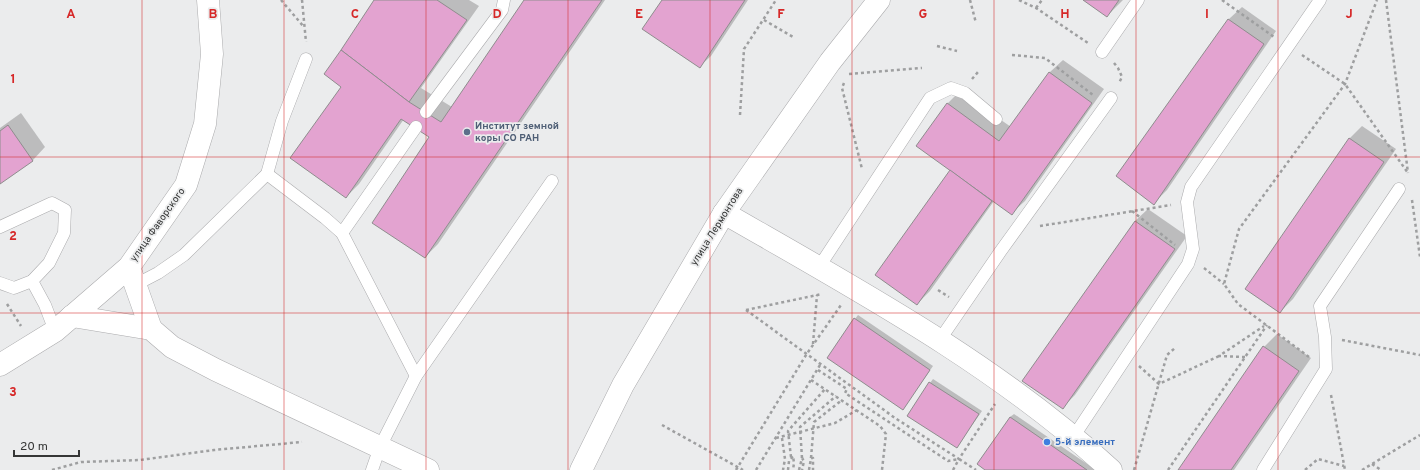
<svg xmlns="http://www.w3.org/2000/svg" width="1420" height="470" font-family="Overpass,sans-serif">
  <rect width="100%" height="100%" fill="#ebeced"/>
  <!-- shadow -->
  <g fill="#0003">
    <path d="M375,0H469L479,6L421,88L452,107L526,0H605L438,244L425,257L431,136L404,119L359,184L346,197L342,87Z"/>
    <path d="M663,0H748L711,56L700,66Z"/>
    <path d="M1084,0H1123L1107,16Z"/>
    <path d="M1242,7L1276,31L1167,190L1154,203L1229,19Z"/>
    <path d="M1063,60L1104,89L1025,201L1012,213L994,201L930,291L917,304L951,170L947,104L960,91L1011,127L1050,72Z"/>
    <path d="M21,113L45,147L33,160L0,183V128Z"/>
    <path d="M1362,126L1396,149L1293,299L1280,312L1349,139Z"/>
    <path d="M1148,209L1187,236L1075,395L1062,408L1135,221Z"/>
    <path d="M858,315L933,366L903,409L855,319Z"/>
    <path d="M1277,334L1311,358L1234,470H1179L1264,347Z"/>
    <path d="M933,379L982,411L957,447L930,383Z"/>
    <path d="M1014,414L1096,470H987L1010,417Z"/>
  </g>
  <!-- building -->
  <g fill="#e3a3d0" stroke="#8f8d8e">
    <path d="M374,0H437L467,20L409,102L341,50Z"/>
    <path d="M524,0H602L425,258L372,223L429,137L401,119L346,198L290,158L341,87L324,74L341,50L409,102L441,122Z"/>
    <path d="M662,0H745L700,68L642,29Z"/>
    <path d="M1083,0H1119L1107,17Z"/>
    <path d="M1228,19L1264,44L1154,205L1116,176Z"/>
    <path d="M1049,72L1092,103L1012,215L916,146L947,103L999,141Z"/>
    <path d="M8,125L33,161L0,184V131Z"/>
    <path d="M1349,138L1384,162L1280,313L1245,289Z"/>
    <path d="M950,170L992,201L917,305L875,275Z"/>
    <path d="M1135,221L1175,249L1063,409L1022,381Z"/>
    <path d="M854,318L930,370L903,410L827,358Z"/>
    <path d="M1263,346L1299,371L1231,470H1178Z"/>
    <path d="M929,382L979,414L957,448L907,416Z"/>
    <path d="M1010,417L1087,470H985L977,464Z"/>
  </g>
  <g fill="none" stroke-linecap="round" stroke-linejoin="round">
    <!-- service casing -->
    <g stroke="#ababad" stroke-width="13">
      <g id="service">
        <path d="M1102,52L1138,0"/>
        <path d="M426,112L502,10L504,0"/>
        <path d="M267,174L325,218L342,233L416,376"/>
        <path d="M0,227L52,203L65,210L64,233L49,263L32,281L14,288L0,283"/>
        <path d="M342,233L416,127"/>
        <path d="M819,267L930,98L951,88L965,93L996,119"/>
        <path d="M32,281L45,305L55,331"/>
        <path d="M135,285L158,273L184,255L267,174L282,121L306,59"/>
        <path d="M939,341L1000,252L1111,98"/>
        <path d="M1074,436L1188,264L1193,249L1187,202L1191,187L1320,0"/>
        <path d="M372,470L380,447L416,376L552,181"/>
        <path d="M1263,470L1326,369L1325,337L1320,306L1399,189"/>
      </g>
    </g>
    <!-- minor casing -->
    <g stroke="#ababad" stroke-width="23">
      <path id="minor" d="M724,213C858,290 997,365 1111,470"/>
    </g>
    <!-- tertiary casing -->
    <g stroke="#ababad" stroke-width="23">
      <g id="tertiary">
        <path d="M129,267L151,329"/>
        <path d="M72,316L151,329L172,347L216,370L428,470"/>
        <path d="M0,365L55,331L129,267L186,185L205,124L212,54L208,0"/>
      </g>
    </g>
    <!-- secondary casing -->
    <g stroke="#ababad" stroke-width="23">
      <path id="secondary" d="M581,470L623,385L724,213L830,62L879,0"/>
    </g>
    <!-- path -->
    <g stroke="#9e9fa0" stroke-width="2.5" stroke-dasharray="3 3" stroke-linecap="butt">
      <path d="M281,0L304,27"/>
      <path d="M302,0L306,42"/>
      <path d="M970,0L976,23"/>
      <path d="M1019,0L1036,8L1088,43"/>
      <path d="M1222,0L1274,37"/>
      <path d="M1386,0L1408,173"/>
      <path d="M1036,8L1042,0"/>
      <path d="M764,20L793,37"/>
      <path d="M937,46L957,51"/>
      <path d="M1012,55L1045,58L1093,95"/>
      <path d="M1302,55L1345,84L1408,173"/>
      <path d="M1114,63L1118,68L1122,77L1119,83"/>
      <path d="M849,74L922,68"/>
      <path d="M972,79L978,72"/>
      <path d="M844,83L842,88L862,169"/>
      <path d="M740,115L744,49L776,0"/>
      <path d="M1412,200L1420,257"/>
      <path d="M1132,211L1175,245"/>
      <path d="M1040,226L1171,205"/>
      <path d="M1204,268L1224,284"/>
      <path d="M938,290L949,297"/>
      <path d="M7,304L21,326"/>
      <path d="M746,310L895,418L959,459L995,404"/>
      <path d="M746,310L822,294"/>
      <path d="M1342,340L1420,355"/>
      <path d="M813,344L817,295"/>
      <path d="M1245,357L1219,356L1264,326"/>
      <path d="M1309,357L1238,304L1224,284L1239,229L1345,84L1377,0"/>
      <path d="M1139,366L1159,384L1219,356"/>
      <path d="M818,370L847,389L845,393L948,461L959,459L976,470"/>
      <path d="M811,380L880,426L886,434L882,470"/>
      <path d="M1331,395L1345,470"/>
      <path d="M662,425L743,470"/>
      <path d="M776,438L835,423L857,410"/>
      <path d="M782,438L785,459L783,470"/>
      <path d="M791,457L788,431L825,389"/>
      <path d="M802,458L800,427L836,396"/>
      <path d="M811,458L814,422L842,400"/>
      <path d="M1372,464L1381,470"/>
      <path d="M52,470L81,462L140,460L214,450L302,442"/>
      <path d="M736,470L806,355L841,305"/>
      <path d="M756,470L820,365"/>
      <path d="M788,470L789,461L793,456L794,463L793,470"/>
      <path d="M799,470L802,458L804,461L802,470"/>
      <path d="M809,470L811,458H813V470"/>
      <path d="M953,470L959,459"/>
      <path d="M1134,470L1167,355L1175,348"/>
      <path d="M1168,470L1267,325"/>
      <path d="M1305,470L1318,459L1344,466"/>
      <path d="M1362,470L1420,435"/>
    </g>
    <!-- service -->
    <use href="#service" stroke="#fff" stroke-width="12"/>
    <!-- minor -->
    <use href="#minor" stroke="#fff" stroke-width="22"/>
    <!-- tertiary -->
    <use href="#tertiary" stroke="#fff" stroke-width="22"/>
    <!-- secondary -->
    <use href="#secondary" stroke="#fff" stroke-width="22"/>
  </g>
  <!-- grid -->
  <path fill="none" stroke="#d62828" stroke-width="1" stroke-opacity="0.55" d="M142,0V470M284,0V470M426,0V470M568,0V470M710,0V470M852,0V470M994,0V470M1136,0V470M1278,0V470M0,157H1420M0,313H1420"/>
  <!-- markers -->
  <circle fill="#5c6f8a" stroke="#ebeced" stroke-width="1.5" cx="467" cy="132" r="4"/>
  <circle fill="#3f7fe0" stroke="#ebeced" stroke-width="1.5" cx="1047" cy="442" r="4"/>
  <g text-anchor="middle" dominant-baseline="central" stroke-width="3.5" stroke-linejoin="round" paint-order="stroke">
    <!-- service labels -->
    <g font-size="10" font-weight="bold" fill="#4e5e75" stroke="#ebeced" text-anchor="start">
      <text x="475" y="126">Институт земной<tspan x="475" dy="12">коры СО РАН</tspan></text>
    </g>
    <!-- street labels -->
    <g font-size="10" fill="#353636" stroke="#ebeced">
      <text transform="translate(158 225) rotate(-55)">улица Фаворского</text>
      <text transform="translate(717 227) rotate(-58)">улица Лермонтова</text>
    </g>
    <!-- shop labels -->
    <g font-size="10" font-weight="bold" fill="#366cbe" stroke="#ebeced" text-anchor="start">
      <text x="1055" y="442">5-й элемент</text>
    </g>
  </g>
  <g font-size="13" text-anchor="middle" font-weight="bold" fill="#d62828" stroke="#ebeced" stroke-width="3.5" stroke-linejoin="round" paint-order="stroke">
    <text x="71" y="18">A</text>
    <text x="213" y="18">B</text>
    <text x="355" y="18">C</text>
    <text x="497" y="18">D</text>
    <text x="639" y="18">E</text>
    <text x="781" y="18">F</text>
    <text x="923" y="18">G</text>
    <text x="1065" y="18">H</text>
    <text x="1207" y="18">I</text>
    <text x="1349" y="18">J</text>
    <text x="13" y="83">1</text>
    <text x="13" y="240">2</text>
    <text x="13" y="396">3</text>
  </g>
  <!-- scale -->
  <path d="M14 450v6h65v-6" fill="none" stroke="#353636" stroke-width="2"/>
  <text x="20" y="450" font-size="12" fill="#353636" stroke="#ebeced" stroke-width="3" paint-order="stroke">20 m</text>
</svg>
